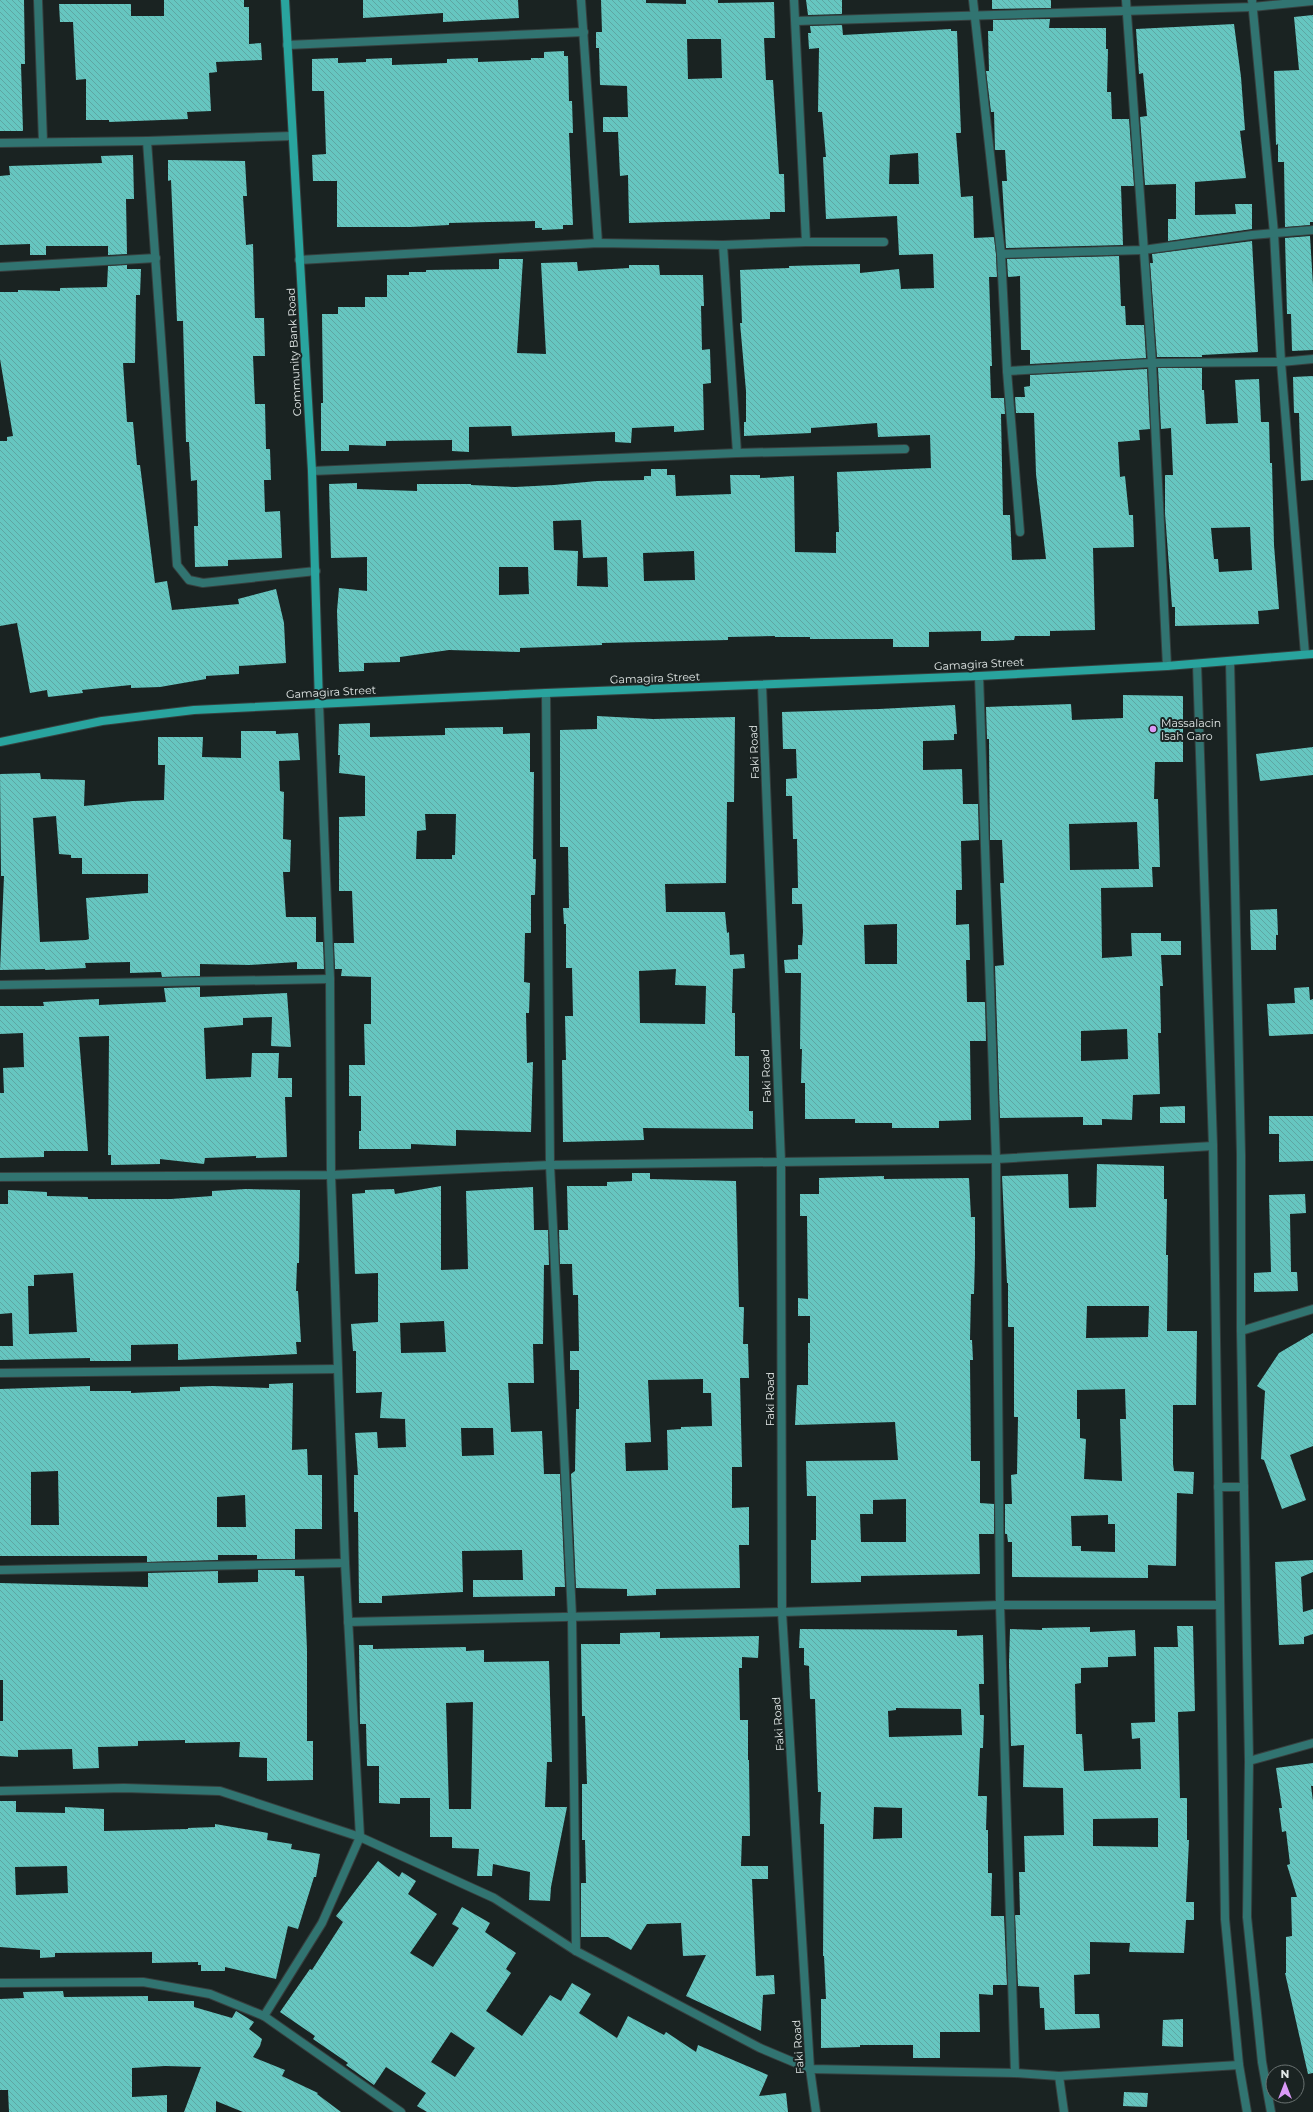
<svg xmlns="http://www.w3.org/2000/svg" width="1313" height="2112" font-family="Montserrat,sans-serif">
  <defs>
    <pattern id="building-back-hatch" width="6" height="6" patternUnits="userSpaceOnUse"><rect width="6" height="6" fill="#66c6c0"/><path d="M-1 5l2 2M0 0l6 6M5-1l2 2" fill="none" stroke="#5ea6a2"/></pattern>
  </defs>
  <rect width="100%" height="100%" fill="#1a2322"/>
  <!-- building -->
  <g fill="url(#building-back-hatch)" fill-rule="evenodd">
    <path d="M0,0H24L25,64H21L23,131H0Z"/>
    <path d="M164,0H244V7H249V44L261,43L262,60L216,62L217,72L209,73L211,111L187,112L188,119L109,122V120H86V79L76,80L73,22H60L59,4H131V16H164Z"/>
    <path d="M363,0H518L519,18L443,22V13L363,18Z"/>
    <path d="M601,0H646V3L686,4V0H718V3L774,2L775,38H764L766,80H773L779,174H784L785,212H770V219L629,223L628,175L620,176L618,132H603V117H628L627,86L600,85L599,48H596V32H602ZM687,39H721L722,78L688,79Z"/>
    <path d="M806,0H842V14L808,15Z"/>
    <path d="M992,0H1051V8L992,9Z"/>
    <path d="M1313,15V222H1310V225L1285,227L1284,162H1278V144L1276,145L1274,71L1299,70L1294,17Z"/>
    <path d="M1050,19L1049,28H1106V49H1108L1107,92H1111L1112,119H1129L1134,186H1121L1123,245L1006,248L1002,181H1007L1005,150H995L994,112H991L986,71H989L988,31H993V20Z"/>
    <path d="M1234,24L1241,77L1245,130L1240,131L1246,178L1195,182V215L1236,214L1235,204H1252V229L1168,241V219H1176V184L1145,185L1140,117L1147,116L1143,73L1139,74L1136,29Z"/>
    <path d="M842,25L843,35L951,29V31H957L961,133H956L961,197L973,196L974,238L994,237L996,254L997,277H989L992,366H990L991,398H1004L1005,414H1001L1003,515H1010L1012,560L1046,559L1036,474L1034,413H1016L1015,397H1025L1024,387L1030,386V375L1147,369L1150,429L1139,430L1140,440L1118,442L1120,477L1125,476L1129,515H1133L1134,547L1093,548L1095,630L1050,631V636H1015L1014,640L993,641H981V631L929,632V647H893V639H810V637H775V636L728,637V640L602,643V645L520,648V652L449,650L400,657V662L364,663V671L339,672L337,611L339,588L367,591V557L331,558L329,484L357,483V489L417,491V484H471V485L515,487L554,485L597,481L644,480V476H651V469H667V475H675L676,496L731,494L730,475H760V478L794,476L795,552L836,553V532H839L837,472L931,468L930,435L878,437L877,423L811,428V433L744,436V422H746V391L740,323H742L740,270L789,268V266L860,264V273L899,269L901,289L934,288L933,254L899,255L897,216L826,219L823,157H826L822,112H818L819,48L809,49L808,33H811L810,26ZM918,153L919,184H889L890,155ZM581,520L583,558L607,557L608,587L577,586L578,551L554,550L553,521ZM694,551L695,580L644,581L643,553ZM499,567H528L529,594L499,595Z"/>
    <path d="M564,51V56H568L569,101H572L573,133H569L573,225H563V229L542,230V228H535V221L449,223V225L410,227H337V181H313L312,155L326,154L324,91H312V59L338,58V63L366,62V59L392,58V65L447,63V59L478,58V62L531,60V58H544V52Z"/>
    <path d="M133,155L134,199H126L127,254L108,255V246H46V255H30V244L0,245V176L10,175L9,166L102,163L101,156Z"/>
    <path d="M168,160L245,161L247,196H243L246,245L253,244L255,318H264L265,356H253L255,404H265L266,449H270L271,480H264L265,512L280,511L282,558L228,560V566L195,567L194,526H198L197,480L191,481L189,442H186L183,321H177L171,180L168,181Z"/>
    <path d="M1310,236L1313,285V350L1292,351L1291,314H1287L1285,238Z"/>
    <path d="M1252,241L1258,352L1202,355V357H1157L1150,263H1153L1152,254Z"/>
    <path d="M1119,256L1121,306H1125L1126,325H1144L1146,358L1030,364V350H1021L1020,276L1008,277L1007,259Z"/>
    <path d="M499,259H523L517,353L546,354L541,263L577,262L578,271L629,268V265H659L660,275H703L704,306H701L702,350L710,349L711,383L703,384L704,430L674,432V426L632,428L631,443L615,442V432L512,436L511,426L469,427V452L452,451V440L386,441V446L349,445V451H321V403H323L322,314H338V307H365V297H387V275H409V272H426V270L499,269Z"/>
    <path d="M127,265V269H141L140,295H136L135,363H123L127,422H133L137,465H140L155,583L167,581L172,610L239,604L238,599L276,589L284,623L286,663L239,666V674L206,676V679L160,687L131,688V685L82,690L83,693L48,697L47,690L30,693L17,623L0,626V441H7V437L13,436L0,359V292H18V290L60,291V288L107,287L108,266Z"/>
    <path d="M1158,368H1202V390H1204L1206,424L1238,423L1235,380L1259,379L1261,422H1269L1270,463H1272L1274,545L1279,609L1258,611L1259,624L1175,626V607H1172L1165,513V475H1173L1171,428L1161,429ZM1250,527L1252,570L1219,572L1218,559H1214L1211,528Z"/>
    <path d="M1313,376V480L1301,481L1299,413H1294L1293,377Z"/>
    <path d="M1123,695L1183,696V762H1155L1154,799H1158L1160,867H1152L1153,887L1101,888L1102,958L1132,956L1131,933H1161V941H1181V955H1161L1163,986H1160L1161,1033H1158L1160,1094L1133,1095L1132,1120L1102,1119V1125H1083V1117L1000,1118L995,966L1004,965L1000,883H1004L1002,840H990L989,739H987L986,707L1071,704L1072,720L1123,718ZM1137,822L1139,869L1070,870L1069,824ZM1127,1029L1128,1059L1081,1061V1031Z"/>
    <path d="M955,705L957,734H954V740L923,741V770L962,769L963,804H978L979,840L961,841L962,890H956V925L969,924L970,960H966L967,1002H985L986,1041H970L971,1120L939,1121V1128H892V1123H855V1119H805V1083H801L802,1049H800L801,973H785L784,960L798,959V945H802L803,932L802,904H792V888H798L797,839H793L792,796H786V779L797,778L796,749H783L782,712L879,709ZM897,924V964H865L864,925Z"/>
    <path d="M597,716L653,719L735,717L734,802H727L726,883L665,884L666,912H725L727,933L729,932L730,955L744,954L745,968L733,969L732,1013H735V1056H749V1111H753V1129L643,1128L644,1140L563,1142L562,1060H566L565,1016H573L572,968H566V924H564L563,908H569L568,847H560V730L597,729ZM676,969L675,985L706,986L705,1024L640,1023L639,971Z"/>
    <path d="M370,723V737L445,735V728L503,727V734L530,733V772H534L533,859H536L535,895H531V933H525L524,982L530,983L529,1013H526L527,1063L533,1062L531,1132L456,1130V1146L411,1144V1149H359V1131H361V1096H349V1065H365L364,1024H371V977L341,976L342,969H335L334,943H354L352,891H339V817L365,816V776L339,773L340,755H338L339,724ZM425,814H456L455,855H452V859H416L417,831L426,830Z"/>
    <path d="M241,731H276V734L298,733L300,760L279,761L280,791L284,792L283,839L291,840L290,872H283L286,917H316V942H323L324,969H297V962L250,965L200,964V976L162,977L161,972L130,973V962L85,963L86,968L45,970V969L0,970L4,876H1L0,774L40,773L41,779L85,780L84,806L133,801L164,800L165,765H158V737H203L202,757L241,758ZM56,816L59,854L71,855V858H82V874H148V893L86,898L89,939L86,940L40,942L33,818Z"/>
    <path d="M1313,747V775L1260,781L1256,754Z"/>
    <path d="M1277,909L1278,935H1276V950H1251L1250,910Z"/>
    <path d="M200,987V997L287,993L291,1047L271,1046L272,1017L243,1018V1025L204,1028L206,1079L251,1077L252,1053H279L278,1078H292V1097H285L287,1157L256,1158V1156L205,1158L204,1164L160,1159V1164L111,1165V1155H108L109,1036L79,1037L88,1151H44V1157L0,1158V1093H4L3,1068L24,1067L23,1033L0,1034V1006H44L43,1002L76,1000L99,999V1005L166,1002L164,988Z"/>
    <path d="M1309,987L1310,1000L1313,999V1034L1269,1036L1267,1004L1295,1003L1294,988Z"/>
    <path d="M1185,1106V1123H1160V1107Z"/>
    <path d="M1269,1116H1313V1161L1279,1162V1134H1269Z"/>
    <path d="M1097,1164L1164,1166V1199H1167L1166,1255H1168L1167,1331H1197L1196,1405H1173V1464L1174,1471L1194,1472L1193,1494L1177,1493L1176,1566L1148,1565V1578L1012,1577V1542H1008L1007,1534H1005V1504H1012L1011,1475L1017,1474L1018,1417H1014V1327H1008V1283H1007L1002,1176L1068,1174L1069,1208L1096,1207ZM1087,1306H1149L1148,1337L1086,1338ZM1125,1389L1126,1419H1120L1122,1481L1084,1479L1086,1439L1080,1438V1419H1077V1390ZM1108,1515V1524H1115V1552L1081,1551V1546H1072L1071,1516Z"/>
    <path d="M632,1173H650V1179L736,1181L739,1307H744L743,1344H748L749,1378H740L742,1467H732V1508L749,1507V1545H739L740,1588L656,1589V1595L627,1596V1589L576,1588L571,1474L575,1471L576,1409H579V1370H570V1351H579L578,1295H573L572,1264H560L559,1230H568L567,1186H607V1182L632,1181ZM703,1379V1393H711L712,1426L681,1427V1429L667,1430L668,1470L626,1471L625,1443L651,1442L648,1380Z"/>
    <path d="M884,1176V1179L969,1178L971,1217H975V1256L974,1294H971L970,1340H972L973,1360H970L971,1461H980V1503L994,1504V1534H979L980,1574L861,1576V1582L811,1583V1540H816V1496H807L806,1461L898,1460L895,1422L795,1425L797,1385H808V1343H810V1316H798V1298L808,1299L807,1216H800V1194H819V1178ZM906,1499V1542H861L860,1514H873V1500Z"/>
    <path d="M441,1186V1270L468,1269L466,1191L533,1187L534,1230H548L549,1265H544L543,1344H533L534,1383H508L511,1432L542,1431L544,1474H560L565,1587H555V1596L473,1597V1580H523L522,1550L462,1551L463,1592L382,1596V1603H359L358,1512H354V1475H358L355,1433L377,1432L378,1448L406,1447L405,1419L380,1418L382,1392L356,1393V1351H353L351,1324L378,1322V1273L355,1274L352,1194L365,1193V1190L394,1189L395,1194ZM444,1321L446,1352L401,1353L400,1323ZM461,1428H493L494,1455L462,1456Z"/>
    <path d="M246,1189L300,1190L299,1263H297L296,1291H298L301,1342H296L297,1354L178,1360V1344L131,1345V1361H90V1358L0,1360V1346H13L12,1313L0,1314V1204H8V1190L47,1192V1196L88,1197V1199H171L212,1196V1191ZM73,1273L77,1332L29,1334L28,1286H34V1275Z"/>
    <path d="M1305,1194L1306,1213L1290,1214L1291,1272H1297L1298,1291L1254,1292V1273L1271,1272L1269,1195Z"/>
    <path d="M1313,1333V1446L1290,1455L1306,1500L1282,1509L1264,1460L1261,1459L1265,1391L1257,1386L1279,1353Z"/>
    <path d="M293,1383L292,1450L307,1449L308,1475H322V1529H295V1559H257V1555H218V1560L147,1562V1556H0V1389L90,1386V1391H131V1393L180,1391V1387L212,1386L269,1388V1384ZM58,1471L59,1525H31V1472ZM245,1495L246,1527H217V1497Z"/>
    <path d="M1313,1560V1572L1301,1577L1303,1612L1313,1609V1634L1304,1637V1644L1279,1645L1275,1562Z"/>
    <path d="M258,1570H295V1576H304L307,1650V1741H313V1780L267,1781V1758L239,1757L240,1742L185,1743V1740L138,1741V1746L98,1747L99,1768L73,1769L72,1749L18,1750V1757L0,1756V1721H3V1680H0V1583L148,1587V1573L218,1571V1583L258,1582Z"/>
    <path d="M1177,1626H1193L1195,1711L1178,1712L1180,1798H1187V1840H1189L1186,1902H1194V1920H1186L1184,1953L1129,1952L1130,1943L1090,1942V1974L1074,1975L1075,2014H1099L1100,2028L1045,2030L1044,2008H1040L1039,1987L1018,1986L1015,1915H1020L1019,1872H1025L1024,1836L1064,1835L1063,1788L1023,1787L1024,1745L1011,1746L1009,1663L1010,1629L1042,1630V1628L1090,1627V1632L1135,1630L1136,1656L1108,1657V1667L1081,1668V1683L1075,1684L1076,1734H1082L1084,1771L1141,1769L1140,1738L1132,1739L1131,1723L1155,1722L1154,1647H1178ZM1158,1818V1847L1093,1846V1819Z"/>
    <path d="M800,1629L957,1630V1636L983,1635L984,1684H979L980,1715H984L983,1748H980L978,1796H987L986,1830H988V1873H992L991,1916H1004L1007,1985H993V1995L979,1994L980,2032H940V2058H913V2045H860V2047L821,2048V1999H826L824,1956H823L824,1824H820L821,1792H818L815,1699H810L809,1666L804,1665V1648H799ZM896,1708L961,1709L962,1735L889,1737L888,1711L896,1710ZM874,1807L902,1808V1838L873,1839Z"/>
    <path d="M660,1632V1638L759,1636L758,1658L742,1657V1668H739L740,1720H748V1760H749L750,1836H742L741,1866H768V1879H752L756,1976L774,1975L775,1994L763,1995L761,2031L686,1996L706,1955L683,1956L681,1923L647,1924L631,1950L608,1937H581V1883H586L585,1840H582V1784H587L585,1716H582L581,1644H620V1633Z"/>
    <path d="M359,1645H373V1649L466,1647V1651L484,1650V1662L549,1661L552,1762H547L545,1807H567L551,1887L550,1901L529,1900L530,1872L493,1864L492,1876H477L479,1849L452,1848V1837H430V1798H400V1804L379,1803V1766H367L366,1724H360ZM473,1702L471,1809H449L446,1703Z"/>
    <path d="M1313,1763V1786H1311L1313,1801V2073L1308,2074L1285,1973H1286V1937L1292,1936L1291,1897H1297L1287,1865L1290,1864L1286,1831L1282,1832L1279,1808H1282L1276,1768Z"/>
    <path d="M0,1801H16V1812L65,1813V1807L104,1809V1831L188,1829V1828L215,1827V1824L268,1833L267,1840L292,1844L291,1849L320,1854L316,1877H314L298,1929L288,1926L276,1979L225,1967V1971H201V1965H198V1962L152,1963V1952L55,1953V1957L40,1958V1950L0,1947ZM67,1866L68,1893L16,1895L15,1867Z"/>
    <path d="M378,1861L399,1877L402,1872L416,1881L408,1894L437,1914L410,1953L433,1967L459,1928L452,1924L462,1907L490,1923L485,1932L516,1953L506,1969L511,1973L486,2011L522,2036L550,1995L561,2001L572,1983L591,1994L579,2013L617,2038L628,2016L664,2035L666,2032L696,2052L698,2045L768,2075L759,2096L786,2093L788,2112H427L417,2106L426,2093L386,2067L374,2085L346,2065L348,2063L313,2039L315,2036L280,2012L310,1969L312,1970L343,1922L336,1916ZM451,2032L475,2048L455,2077L431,2062Z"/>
    <path d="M63,1991L64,1997L148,1996V2001H194V2007L232,2018L236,2011L254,2022L249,2029L262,2039L260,2046L253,2057L285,2070L282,2076L318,2093L317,2094L341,2112H243L216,2101V2112H184L201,2067L165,2066L132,2068V2097L167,2095V2112H9L8,2090H0V1999L24,1998L23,1992Z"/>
    <path d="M1183,2019V2047L1162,2046L1163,2020Z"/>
    <path d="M1124,2092L1148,2093L1147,2107L1123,2106Z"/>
  </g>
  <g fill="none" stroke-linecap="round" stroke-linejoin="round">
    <!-- street casing -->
    <g stroke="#363f3e" stroke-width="10">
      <g id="street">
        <path d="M38,0L43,142"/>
        <path d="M581,0L598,243"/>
        <path d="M794,0L806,242"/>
        <path d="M973,0L1001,254L1007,371L1020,532"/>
        <path d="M1126,0L1152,363L1167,666"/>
        <path d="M1252,0L1274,233L1281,362L1305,654"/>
        <path d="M796,21L1253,7L1313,1"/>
        <path d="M287,45L584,32"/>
        <path d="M147,141L177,565L189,580L203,583L316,571"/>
        <path d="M0,143L147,141L292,136"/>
        <path d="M723,245L737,453"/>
        <path d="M1001,254L1143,250L1252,235L1313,230"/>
        <path d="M299,260L598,243L723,245L806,242H884"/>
        <path d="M0,267L156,258"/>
        <path d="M1007,371L1152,363L1281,362L1313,359"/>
        <path d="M312,471L737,453L905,449"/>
        <path d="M1230,661L1241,1155V1331L1249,1761L1247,1917L1262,2062L1271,2112"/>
        <path d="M1197,664L1213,1146L1225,1919L1239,2065L1247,2112"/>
        <path d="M979,676L996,1159L1000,1605L1015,2073"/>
        <path d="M762,685L781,1162L782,1612L810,2069L816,2112"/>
        <path d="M546,693L550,1165L572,1616L576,1951"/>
        <path d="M0,985L330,979"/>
        <path d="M0,1177L331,1175L550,1165L996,1159L1213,1146"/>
        <path d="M1241,1331L1313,1309"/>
        <path d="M0,1373L338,1369"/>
        <path d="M1218,1487H1244"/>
        <path d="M0,1570L345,1563"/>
        <path d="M348,1622L782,1612L1000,1605H1219"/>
        <path d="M1249,1761L1313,1743"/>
        <path d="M0,1791L124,1788L220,1791L360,1837L494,1898L576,1951L760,2048L810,2069L1015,2073L1059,2076L1239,2065"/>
        <path d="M0,1983L143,1982L210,1994L264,2016L401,2112"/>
        <path d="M264,2016L322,1923L360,1837L345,1563L331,1175L330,979L319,704"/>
        <path d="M1059,2076L1064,2112"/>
      </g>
    </g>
    <!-- secondary casing -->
    <g stroke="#363f3e" stroke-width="10">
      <g id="secondary">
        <path d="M285,0L312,471L319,704"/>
        <path d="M0,742L102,721L194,710L546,693L979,676L1167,666L1313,654"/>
      </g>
    </g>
    <!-- street -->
    <use href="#street" stroke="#317471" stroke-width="8"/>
    <!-- secondary -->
    <use href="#secondary" stroke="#29a49e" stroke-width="8"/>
  </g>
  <!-- markers -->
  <circle fill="#da9af7" stroke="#1a2322" stroke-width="1.5" cx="1153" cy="729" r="4"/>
  <g text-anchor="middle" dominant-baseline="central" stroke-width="4" stroke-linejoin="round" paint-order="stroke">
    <!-- street labels -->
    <g font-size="11" fill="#e3e9e8" stroke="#1a2322">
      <text transform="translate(294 352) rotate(-93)">Community Bank Road</text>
      <text transform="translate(979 664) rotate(-3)">Gamagira Street</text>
      <text transform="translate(655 678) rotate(-2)">Gamagira Street</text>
      <text transform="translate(331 692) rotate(-3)">Gamagira Street</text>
      <text transform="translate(754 752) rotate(-92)">Faki Road</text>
      <text transform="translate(766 1076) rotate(-92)">Faki Road</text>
      <text transform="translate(770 1399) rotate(-90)">Faki Road</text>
      <text transform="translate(778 1724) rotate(-94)">Faki Road</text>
      <text transform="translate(798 2047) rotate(-94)">Faki Road</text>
    </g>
    <!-- poi labels -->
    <g font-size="11" fill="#e3e9e8" stroke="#1a2322" text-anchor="start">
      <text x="1161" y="723">Massalacin<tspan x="1161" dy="13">Isah Garo</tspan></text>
    </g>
  </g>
  <!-- north arrow -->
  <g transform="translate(1285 2084)"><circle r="19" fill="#1a2322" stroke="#6a7271"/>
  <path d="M0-3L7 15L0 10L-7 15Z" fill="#da9af7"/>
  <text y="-6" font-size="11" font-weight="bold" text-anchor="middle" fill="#e3e9e8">N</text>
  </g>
</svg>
